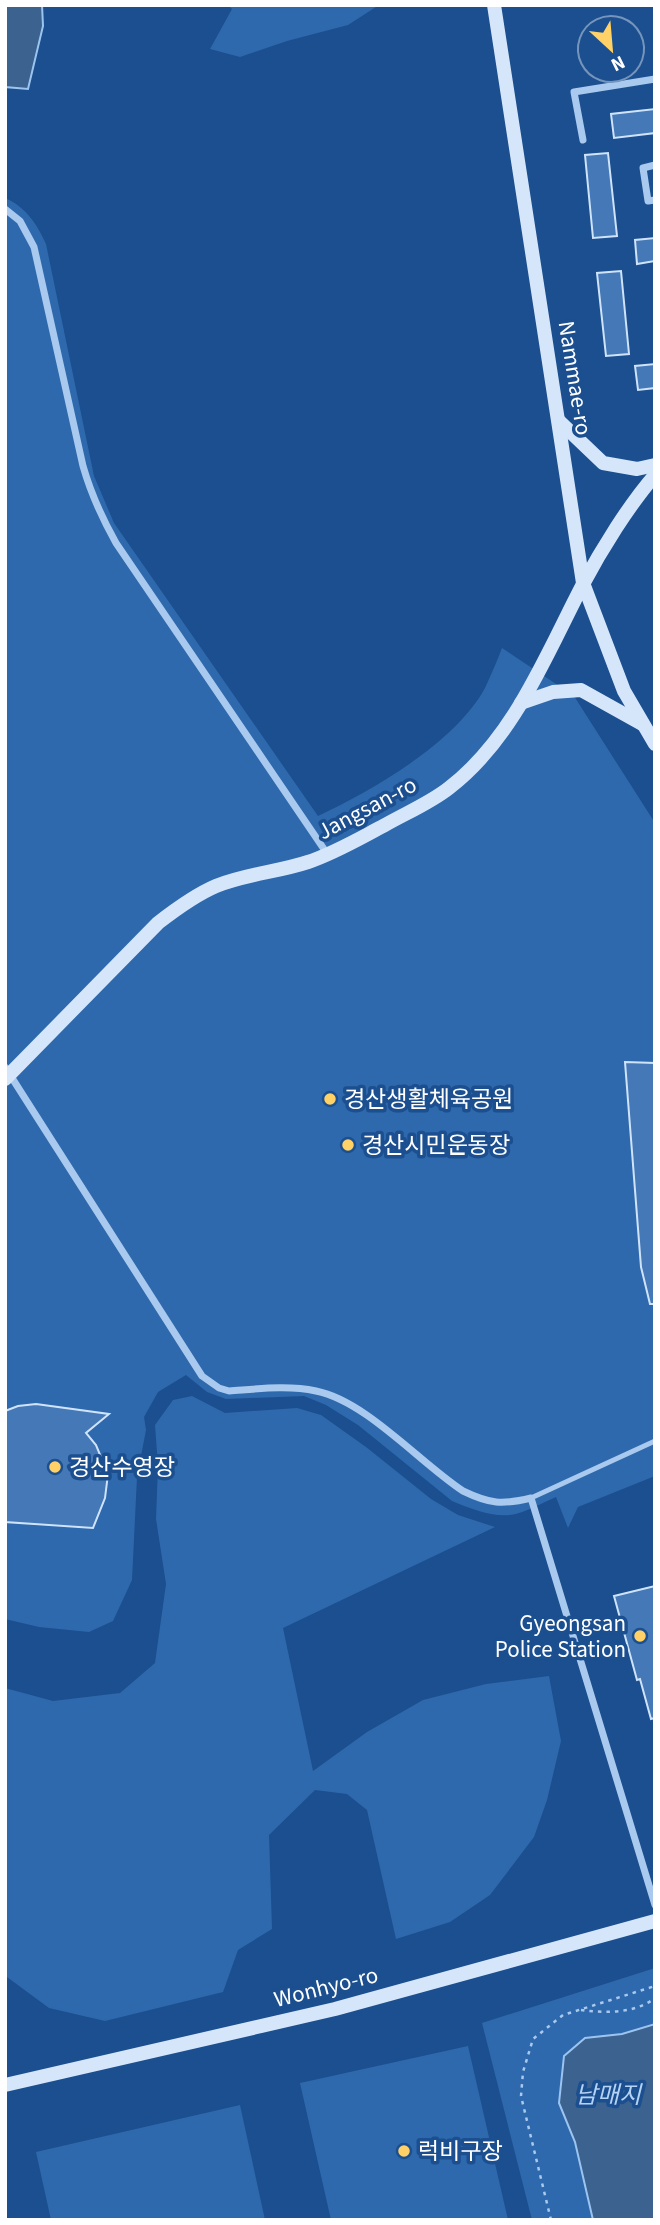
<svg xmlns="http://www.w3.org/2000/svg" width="660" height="2225" font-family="'Source Sans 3','Noto Sans KR',sans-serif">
  <rect width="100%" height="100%" fill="#1b4f8f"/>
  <!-- green -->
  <g fill="#2e69ad">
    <path d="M228,5H379L348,25L287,41L240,57L210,49L232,9Z"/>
    <path d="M5,198C26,207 37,224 46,244L94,476L114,523L318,816C373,790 455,743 485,688C491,675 497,661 502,648L574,696L655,823V1476L578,1507L568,1528L556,1497C542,1503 525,1513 510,1515C491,1517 469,1508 452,1501L358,1425L326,1405L304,1396L226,1399L207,1392L186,1375L158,1392L144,1417L146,1430L137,1477L132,1580L113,1621L89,1632L39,1627L5,1619Z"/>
    <path d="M192,1396L225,1413L297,1408L321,1415L366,1447L431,1499L458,1515L495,1527L283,1628L313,1771L367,1732L423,1700L486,1684L549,1676L561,1741L547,1800L534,1837L490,1895L450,1922L396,1939L367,1810L347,1794L315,1790L269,1835L272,1929L238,1950L223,1992L105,2021L49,2008L7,1977L5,1688L53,1701L120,1693L155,1663L166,1584L156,1519L158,1466L155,1425L173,1400Z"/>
    <path d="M655,1968V2220H532L482,2023Z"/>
    <path d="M468,2046L508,2220H331L300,2083Z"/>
    <path d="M240,2105L265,2220H51L36,2152Z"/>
  </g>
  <!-- water -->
  <g fill="#3c6290" stroke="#9cc4f0" stroke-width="2">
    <path d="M5,5H42L43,26L28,89L5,87Z"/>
    <path d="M655,2024V2220H593L575,2142L559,2103L564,2056L585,2038L622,2034Z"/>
  </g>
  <!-- building -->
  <g fill="#4478b7" stroke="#cfe3fa" stroke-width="2">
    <path d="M655,109V133L614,138L611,114Z"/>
    <path d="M608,153L617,236L593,238L585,155Z"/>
    <path d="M655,238V261L637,264L635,240Z"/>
    <path d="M621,271L629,354L606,356L597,273Z"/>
    <path d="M655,364V388L638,390L635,366Z"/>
    <path d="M625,1062L655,1063V1304H650L641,1267Z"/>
    <path d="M36,1404L109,1414L86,1433L96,1445L108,1474L105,1498L93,1528L5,1522V1411L18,1406Z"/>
    <path d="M655,1586V1718L651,1719L640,1679L637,1680L614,1596Z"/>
  </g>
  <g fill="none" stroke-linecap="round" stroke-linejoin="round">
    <!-- path -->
    <g stroke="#a9c9ee" stroke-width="2.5" stroke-dasharray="3.5 5" stroke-linecap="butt">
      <path d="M581,2010C606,2013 634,2014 655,1998"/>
      <path d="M551,2220L521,2096L523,2072L533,2039L563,2015L655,1986"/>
    </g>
    <!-- lane -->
    <path stroke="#a9c9ee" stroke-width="5" d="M531,1498L655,1441"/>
    <!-- street -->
    <g stroke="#a9c9ee" stroke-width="7">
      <path d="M583,140L574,92L655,79"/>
      <path d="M655,165L643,168L648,201L655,200"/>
      <path d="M5,209L20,221L34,247L83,466C91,494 102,518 116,543L328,855"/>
      <path d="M5,1067L202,1376L219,1388L229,1391C257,1389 288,1385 316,1391C366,1401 419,1462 463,1491C490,1504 502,1505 531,1498L655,1905"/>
    </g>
    <!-- secondary -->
    <g stroke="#d6e6fa" stroke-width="14">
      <path d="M494,5L583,583L624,691L655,744"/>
      <path d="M559,421L603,463L637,469L655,465"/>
      <path d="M521,703L553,692L581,690L642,724"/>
      <path d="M5,1079L158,923C176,909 195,895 216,886C245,874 278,872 308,862C335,853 360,838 385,825C406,813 430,803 449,788C514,738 545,657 582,586C601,550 629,505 655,475"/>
      <path d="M5,2085L335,2009L655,1921"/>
    </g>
  </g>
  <!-- markers -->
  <g fill="#ffd166" stroke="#1b4f8f" stroke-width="2.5">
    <circle cx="330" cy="1099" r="7"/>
    <circle cx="348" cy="1145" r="7"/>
    <circle cx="55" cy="1467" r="7"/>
    <circle cx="640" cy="1636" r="7"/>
    <circle cx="404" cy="2151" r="7"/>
  </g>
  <g text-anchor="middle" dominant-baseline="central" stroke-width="7" stroke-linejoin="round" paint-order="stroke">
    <!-- street labels -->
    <g font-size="23" fill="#fff" stroke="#1b4f8f">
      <text transform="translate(575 378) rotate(81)">Nammae-ro</text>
      <text transform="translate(367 808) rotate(-28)">Jangsan-ro</text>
      <text transform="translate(326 1987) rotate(-14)">Wonhyo-ro</text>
    </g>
    <!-- poi labels -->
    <g font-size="23" fill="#fff" stroke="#1b4f8f" text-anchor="start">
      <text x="344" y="1099">경산생활체육공원</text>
      <text x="362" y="1145">경산시민운동장</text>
      <text x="69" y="1467">경산수영장</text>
      <text x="626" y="1623" text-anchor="end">Gyeongsan<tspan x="626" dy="26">Police Station</tspan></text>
      <text x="418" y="2151">럭비구장</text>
    </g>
    <!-- water labels -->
    <g font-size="24" font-style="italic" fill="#b5d3f5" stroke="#1b4f8f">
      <text x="608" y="2095">남매지</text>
    </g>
  </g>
  <!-- border -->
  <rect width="660" height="2225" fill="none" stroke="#ffffff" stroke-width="14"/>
  <!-- north arrow -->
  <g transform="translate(611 49) rotate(154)"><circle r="33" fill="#1b4f8f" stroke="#7695bc" stroke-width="2"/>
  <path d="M0-5L12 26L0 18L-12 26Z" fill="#ffd166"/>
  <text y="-10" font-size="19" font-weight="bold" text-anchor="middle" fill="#ffffff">N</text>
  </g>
</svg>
